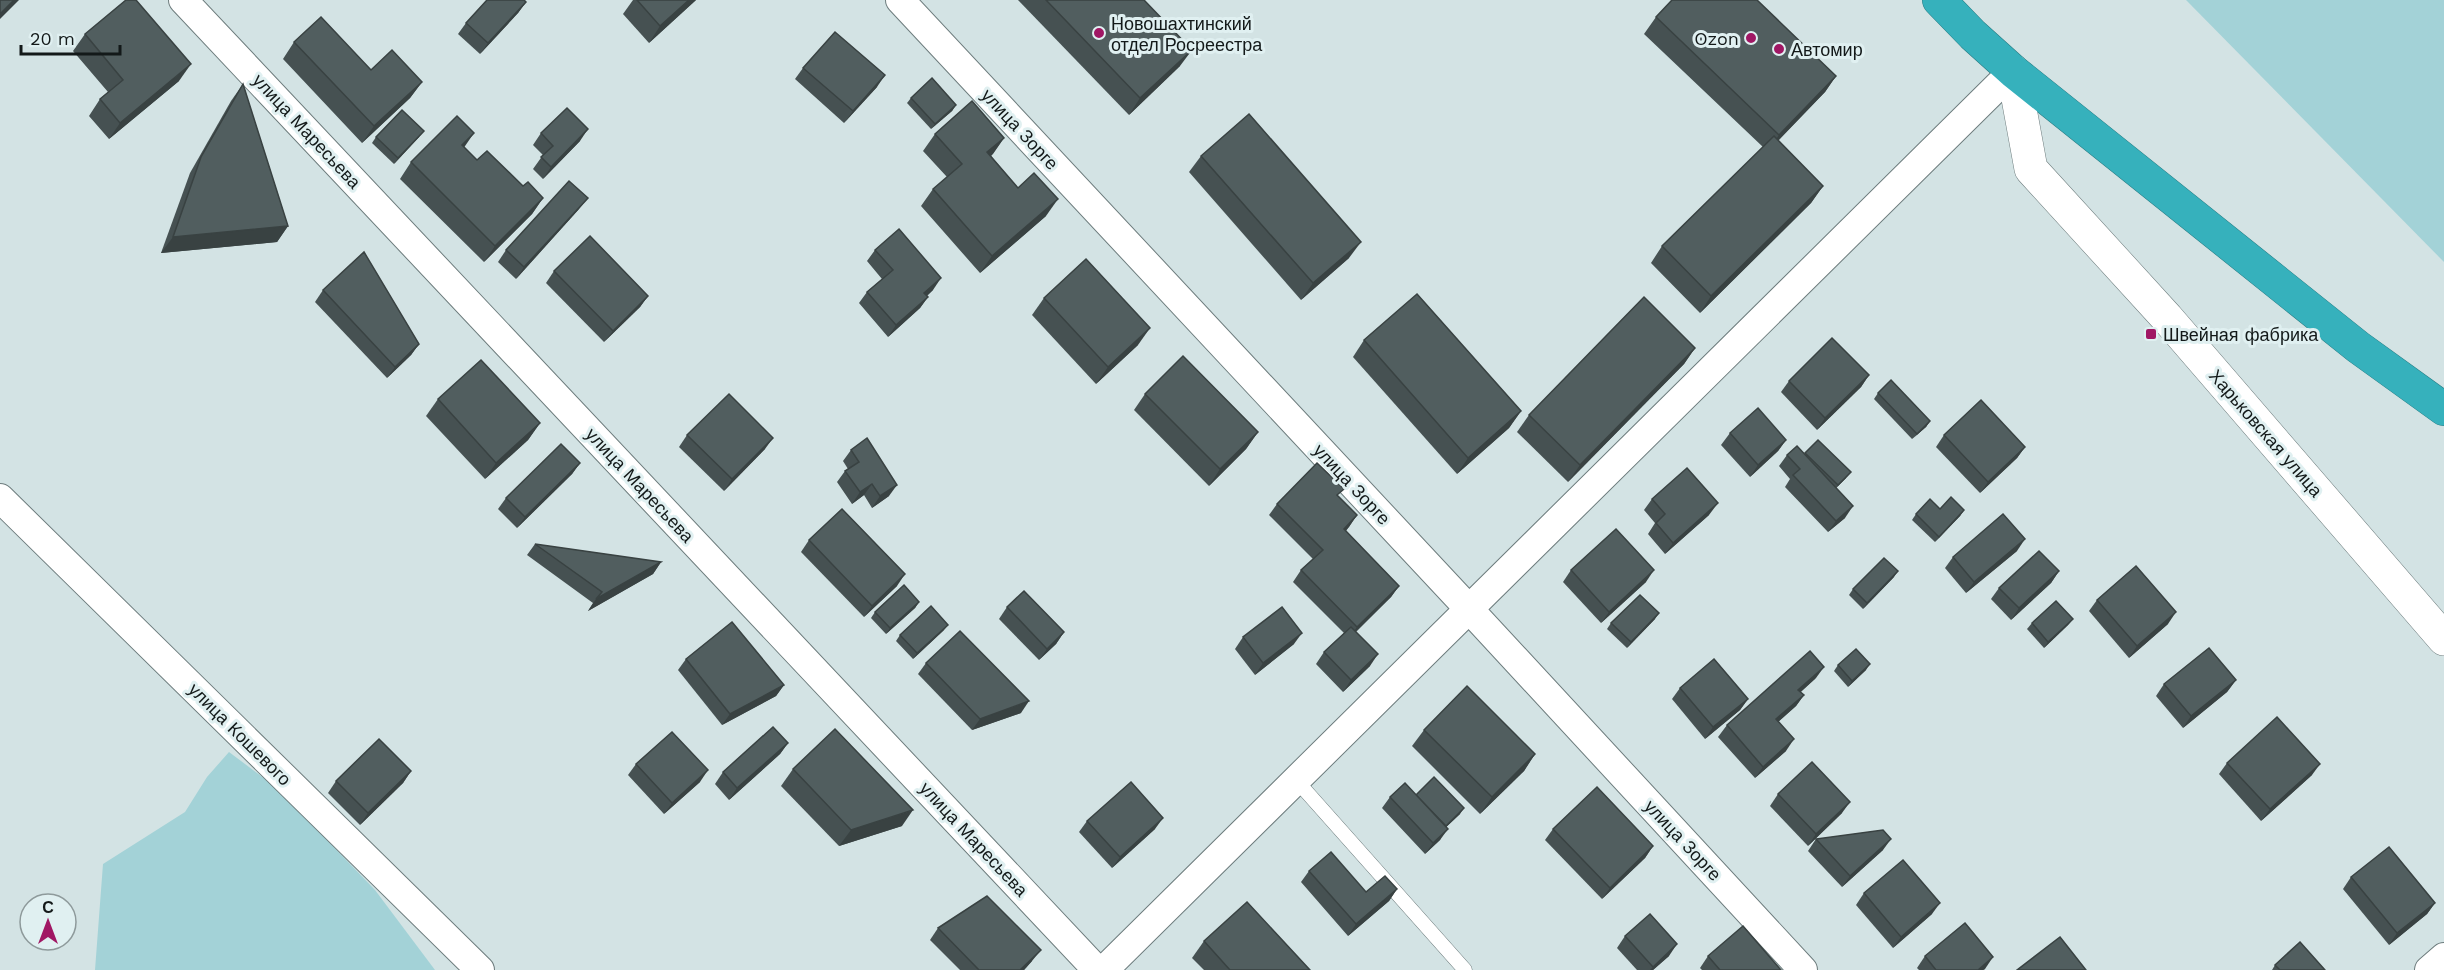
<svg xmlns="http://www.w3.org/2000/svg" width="2444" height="970" font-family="'Work Sans',sans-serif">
  <rect width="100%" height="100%" fill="#d3e3e4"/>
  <!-- green -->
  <g fill="#a3d2d7">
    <path d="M2186,0H2444V262Z"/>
    <path d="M229,752L277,788L375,890L435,970H95L103,864L185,812L207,777Z"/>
  </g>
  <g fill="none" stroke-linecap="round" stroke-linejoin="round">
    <!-- lane casing -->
    <g stroke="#6d7c7d" stroke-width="15">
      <path id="lane" d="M1296,780L1465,970"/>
    </g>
    <!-- street casing -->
    <g stroke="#6d7c7d" stroke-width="30">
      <g id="street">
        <path d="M183,0L1097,970"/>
        <path d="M900,0L1469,609L1803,970"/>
        <path d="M0,498L480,970"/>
        <path d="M1104,970L2013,71"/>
        <path d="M2429,970L2444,957"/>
      </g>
    </g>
    <!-- secondary casing -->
    <g stroke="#6d7c7d" stroke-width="34">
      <path id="secondary" d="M2013,71L2031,169L2167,318L2444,639"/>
    </g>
    <!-- highway casing -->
    <g stroke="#2a7c83" stroke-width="34">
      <path id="highway" d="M1939,0L1973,35L2013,71L2358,347L2444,409"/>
    </g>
    <!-- lane -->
    <use href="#lane" stroke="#fff" stroke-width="14"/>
    <!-- street -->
    <use href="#street" stroke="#fff" stroke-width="28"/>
    <!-- secondary -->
    <use href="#secondary" stroke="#fff" stroke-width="33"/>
    <!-- highway -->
    <use href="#highway" stroke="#36b1bc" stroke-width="33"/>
  </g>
  <!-- wall -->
  <g fill="#465152">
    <path d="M633,0H696L649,43L623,14Z"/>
    <path d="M1018,0H1144L1180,66L1129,115Z"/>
    <path d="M526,2L518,13L480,54L458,34L466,23Z"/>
    <path d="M1656,17L1836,76L1825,92L1778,141L1823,186L1811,203L1700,313L1651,263L1662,246L1763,147L1644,34Z"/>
    <path d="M85,34L179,81L109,139L89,116L100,99L108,92L73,51Z"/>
    <path d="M294,42L371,70L422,82L410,98L362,143L283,59Z"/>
    <path d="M803,68L877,87L844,123L795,79Z"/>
    <path d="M243,84L288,226L277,242L161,253L190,173L231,101Z"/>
    <path d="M911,98L956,105L952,111L931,129L907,103Z"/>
    <path d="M541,133L580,141L543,179L533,169L543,155L533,145Z"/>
    <path d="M935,134L1004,138L991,156L1018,188L1046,216L980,273L921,206L933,189L947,177L923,151Z"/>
    <path d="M376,137H419L394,164L372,143Z"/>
    <path d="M464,147L477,160L543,198L532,214L484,262L400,179L411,162Z"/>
    <path d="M1201,156L1349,258L1301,300L1189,172Z"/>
    <path d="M579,209L516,279L498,262L506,250Z"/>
    <path d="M875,250L933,290L927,296L928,297L920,308L888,337L859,303L867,292L882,279L867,261Z"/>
    <path d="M554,271L648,296L640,307L604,342L546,283Z"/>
    <path d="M323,290L419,344L411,355L387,378L315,302Z"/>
    <path d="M1044,298L1138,345L1096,384L1032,315Z"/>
    <path d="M1364,340L1521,411L1509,428L1457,474L1353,357Z"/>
    <path d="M1695,348L1684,364L1568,482L1517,432L1529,415Z"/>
    <path d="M1869,375L1861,387L1817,430L1781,392L1789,381Z"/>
    <path d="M1878,393L1930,421L1926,427L1912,439L1874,399Z"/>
    <path d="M1145,394L1258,432L1246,449L1209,486L1134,410Z"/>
    <path d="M438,399L540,423L528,440L485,479L426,416Z"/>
    <path d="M1730,433L1786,440L1778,451L1750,477L1721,445Z"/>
    <path d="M687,435L765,449L724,491L679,447Z"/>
    <path d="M1944,435L2025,447L2017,458L1980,493L1936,447Z"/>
    <path d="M851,450L889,496L872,508L864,495L852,504L837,482L845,471L848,469L843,461Z"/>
    <path d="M1805,454L1846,478L1836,488L1845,518L1828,532L1785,487L1790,479L1779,466L1787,455Z"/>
    <path d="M580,463L572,474L517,528L498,509L506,498Z"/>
    <path d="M1338,497L1357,515L1346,531L1399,586L1391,597L1356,632L1370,666L1343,692L1316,664L1324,652L1344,633L1293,582L1301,570L1313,559L1269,515L1277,504Z"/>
    <path d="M1652,499L1709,515L1665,554L1648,534L1655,523L1644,510Z"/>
    <path d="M1940,509L1964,510L1960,516L1935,542L1912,520L1916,514Z"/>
    <path d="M809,540L897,586L864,617L801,552Z"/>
    <path d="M535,544L661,562L653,574L588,611L593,603L527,555Z"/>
    <path d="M2017,551L1966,593L1945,568L1953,557Z"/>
    <path d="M1571,570L1646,582L1601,623L1563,582Z"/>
    <path d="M2059,571L2051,583L2011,620L1991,599L1999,588Z"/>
    <path d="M1894,577L1863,609L1849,595L1853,589Z"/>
    <path d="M2097,600L2168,624L2129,658L2089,611Z"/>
    <path d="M919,602L915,608L886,634L871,618L875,612Z"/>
    <path d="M1007,607L1064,632L1056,644L1039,660L999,619Z"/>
    <path d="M1655,619L1627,648L1607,629L1611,623Z"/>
    <path d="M2073,619L2068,625L2044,648L2027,629L2032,623Z"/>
    <path d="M944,630L913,659L896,641L900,635Z"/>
    <path d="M1243,637L1294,644L1255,675L1235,649Z"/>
    <path d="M686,659L784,685L776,696L722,725L678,670Z"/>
    <path d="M926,663L1021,713L972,730L918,674Z"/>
    <path d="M1838,665L1866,670L1848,687L1834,671Z"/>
    <path d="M1816,678L1800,692L1804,695L1796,706L1778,722L1786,751L1755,778L1718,737L1727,725Z"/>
    <path d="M2236,680L2227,692L2183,728L2156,696L2164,684Z"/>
    <path d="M1680,688L1748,699L1740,710L1705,739L1672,699Z"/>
    <path d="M1424,730L1535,754L1524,771L1480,814L1412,746Z"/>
    <path d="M788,743L780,754L729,800L715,784L723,772Z"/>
    <path d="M2227,763L2312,775L2261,821L2219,774Z"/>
    <path d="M636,764L700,782L664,814L628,775Z"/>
    <path d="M793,769L902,826L839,846L781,786Z"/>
    <path d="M411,771L403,783L360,825L328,793L336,781Z"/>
    <path d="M1778,794L1842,813L1808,846L1770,806Z"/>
    <path d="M1416,795L1460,814L1446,827L1440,840L1425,854L1382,808L1390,797Z"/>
    <path d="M1087,821L1155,829L1112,868L1079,832Z"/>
    <path d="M1553,829L1653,846L1645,858L1602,899L1545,840Z"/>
    <path d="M1816,839L1883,850L1842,887L1808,851Z"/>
    <path d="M1309,871L1366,892L1397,889L1389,901L1348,936L1301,882Z"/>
    <path d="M2351,877L2435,903L2427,914L2389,945L2343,889Z"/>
    <path d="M1864,893L1932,914L1893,948L1856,905Z"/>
    <path d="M938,928L1032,961L1024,970H960L930,940Z"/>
    <path d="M1625,936L1669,956L1653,970H1637L1617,948Z"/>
    <path d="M1204,941L1310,970H1204L1192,958Z"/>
    <path d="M1708,956L1781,970H1702L1700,968Z"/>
    <path d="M1925,956L1985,969L1983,970H1919L1917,968Z"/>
    <path d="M2275,965L2325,970H2272Z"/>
  </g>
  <!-- shaded-wall -->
  <g fill="#394242">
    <path d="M14,0H19L0,19V14Z"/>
    <path d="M689,0H696L649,43L660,26Z"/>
    <path d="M526,2L518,13L480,54L488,43Z"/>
    <path d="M1192,50L1180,66L1129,115L1140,98Z"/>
    <path d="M191,64L179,81L109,139L120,123Z"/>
    <path d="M885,75L877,87L844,123L853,111Z"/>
    <path d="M1836,76L1825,92L1767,152L1779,135Z"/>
    <path d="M422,82L410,98L362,143L374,126Z"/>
    <path d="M956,105L952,111L931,129L935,124Z"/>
    <path d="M588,129L580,141L543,179L551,167Z"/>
    <path d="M424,131L419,137L394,164L398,158Z"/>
    <path d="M474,133L463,149L462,145Z"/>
    <path d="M1004,138L993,154L976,169L987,152Z"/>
    <path d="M1823,186L1811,203L1700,313L1711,296Z"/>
    <path d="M543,198L532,214L484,262L495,246Z"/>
    <path d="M588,198L579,209L516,279L524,267Z"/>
    <path d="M1058,199L1046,216L980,273L992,256Z"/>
    <path d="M288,226L277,242L161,253L173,237Z"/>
    <path d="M1361,242L1349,258L1301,300L1313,283Z"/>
    <path d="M941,278L933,290L916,305L924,293Z"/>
    <path d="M648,296L640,307L604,342L613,331Z"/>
    <path d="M928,297L920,308L888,337L896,325Z"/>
    <path d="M1150,328L1138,345L1096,384L1108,367Z"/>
    <path d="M419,344L411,355L387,378L395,367Z"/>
    <path d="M1695,348L1684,364L1568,482L1580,465Z"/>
    <path d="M1869,375L1861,387L1817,430L1825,418Z"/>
    <path d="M1521,411L1509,428L1457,474L1468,458Z"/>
    <path d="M1930,421L1926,427L1912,439Z"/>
    <path d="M540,423L528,440L485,479L496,463Z"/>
    <path d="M1258,432L1246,449L1209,486L1220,469Z"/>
    <path d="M773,438L765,449L724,491L732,479Z"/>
    <path d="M1786,440L1778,451L1750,477L1758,465Z"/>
    <path d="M2025,447L2017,458L1980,493L1988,482Z"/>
    <path d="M580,463L572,474L517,528L525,517Z"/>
    <path d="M1851,472L1846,478L1833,491L1838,485Z"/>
    <path d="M872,484L864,495L852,504L860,492Z"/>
    <path d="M897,485L889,496L872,508L880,496Z"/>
    <path d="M1718,503L1709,515L1665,554L1673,543Z"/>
    <path d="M1853,506L1845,518L1828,532L1836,521Z"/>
    <path d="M1964,510L1960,516L1935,542L1939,537Z"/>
    <path d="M1357,515L1349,527L1336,541L1344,529Z"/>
    <path d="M2025,539L2017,551L1966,593L1974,582Z"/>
    <path d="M661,562L653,574L588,611L596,599Z"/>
    <path d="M1654,570L1646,582L1601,623L1609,612Z"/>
    <path d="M1898,571L1894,577L1863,609L1867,603Z"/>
    <path d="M2059,571L2051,583L2011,620L2019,608Z"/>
    <path d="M905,574L897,586L864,617L872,606Z"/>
    <path d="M1399,586L1391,597L1349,638L1357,627Z"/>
    <path d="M919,602L915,608L886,634L890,628Z"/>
    <path d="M2176,612L2168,624L2129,658L2137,646Z"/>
    <path d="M1659,613L1655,619L1627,648L1631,642Z"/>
    <path d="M2073,619L2068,625L2044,648L2048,642Z"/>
    <path d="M948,625L944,630L913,659L917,653Z"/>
    <path d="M1064,632L1056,644L1039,660L1047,649Z"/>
    <path d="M1302,633L1294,644L1255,675L1263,663Z"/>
    <path d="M1378,654L1370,666L1343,692L1351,680Z"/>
    <path d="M1870,664L1866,670L1848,687L1852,681Z"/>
    <path d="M1824,667L1816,678L1790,702L1798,690Z"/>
    <path d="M2236,680L2227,692L2183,728L2191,716Z"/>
    <path d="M784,685L776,696L722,725L730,714Z"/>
    <path d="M1804,695L1796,706L1768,731L1776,719Z"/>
    <path d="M1748,699L1740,710L1705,739L1713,727Z"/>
    <path d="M1029,701L1021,713L972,730L980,719Z"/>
    <path d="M1794,739L1786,751L1755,778L1763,767Z"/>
    <path d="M788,743L780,754L729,800L737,788Z"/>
    <path d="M1535,754L1524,771L1480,814L1492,797Z"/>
    <path d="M2320,764L2312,775L2261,821L2270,809Z"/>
    <path d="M708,770L700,782L664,814L672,803Z"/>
    <path d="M411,771L403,783L360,825L368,813Z"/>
    <path d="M1850,802L1842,813L1808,846L1816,834Z"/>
    <path d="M1464,808L1460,814L1441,832L1445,827Z"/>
    <path d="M913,810L902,826L839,846L851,830Z"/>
    <path d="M1163,818L1155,829L1112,868L1120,857Z"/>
    <path d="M1448,829L1440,840L1425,854L1433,843Z"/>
    <path d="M1891,839L1883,850L1842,887L1850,876Z"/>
    <path d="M1653,846L1645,858L1602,899L1610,888Z"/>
    <path d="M1397,889L1389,901L1348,936L1356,924Z"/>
    <path d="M1940,903L1932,914L1893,948L1901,937Z"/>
    <path d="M2435,903L2427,914L2389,945L2397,933Z"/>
    <path d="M1677,944L1669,956L1653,970H1650L1653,967Z"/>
    <path d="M1041,950L1032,961L1024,970H1020Z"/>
    <path d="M1993,957L1985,969L1983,970H1978Z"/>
  </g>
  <!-- building -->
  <g fill="#515e5f" stroke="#394242" stroke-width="1.5">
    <path d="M0,0H14L0,14Z"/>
    <path d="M126,0H136L191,64L120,123L100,99L123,80L85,34Z"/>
    <path d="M487,0H524L526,2L488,43L466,23Z"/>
    <path d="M637,0H689L660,26Z"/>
    <path d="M1046,0H1144L1192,50L1140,98Z"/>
    <path d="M1672,0H1757L1836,76L1779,135L1656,17Z"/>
    <path d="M321,17L371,70L392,50L422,82L374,126L294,42Z"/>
    <path d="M835,32L885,75L853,111L803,68Z"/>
    <path d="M932,78L956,105L935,124L911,98Z"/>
    <path d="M243,84L288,226L173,237L201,157Z"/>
    <path d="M972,101L1004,138L987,152L1018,188L1034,173L1058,199L992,256L933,189L962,164L935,134Z"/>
    <path d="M567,108L588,129L551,167L541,157L553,146L541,133Z"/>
    <path d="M402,110L424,131L398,158L376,137Z"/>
    <path d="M1249,114L1361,242L1313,283L1201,156Z"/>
    <path d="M457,116L474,133L462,145L477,160L487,151L523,186L528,182L543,198L495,246L411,162Z"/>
    <path d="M1774,136L1823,186L1711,296L1662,246Z"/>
    <path d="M569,181L588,198L524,267L506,250Z"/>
    <path d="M899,229L941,278L924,293L928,297L896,325L867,292L893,270L875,250Z"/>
    <path d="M590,236L648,296L613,331L554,271Z"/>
    <path d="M364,252L419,344L395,367L323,290Z"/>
    <path d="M1086,259L1150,328L1108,367L1044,298Z"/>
    <path d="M1417,294L1521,411L1468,458L1364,340Z"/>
    <path d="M1644,297L1695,348L1580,465L1529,415Z"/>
    <path d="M1832,338L1869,375L1825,418L1789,381Z"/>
    <path d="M1183,356L1258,432L1220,469L1145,394Z"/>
    <path d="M481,360L540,423L496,463L438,399Z"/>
    <path d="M1891,380L1930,421L1917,434L1878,393Z"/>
    <path d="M729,394L773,438L732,479L687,435Z"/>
    <path d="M1981,400L2025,447L1988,482L1944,435Z"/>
    <path d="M1758,408L1786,440L1758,465L1730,433Z"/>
    <path d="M867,438L897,485L880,496L872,484L860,492L845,471L859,462L851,450Z"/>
    <path d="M1818,440L1851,472L1838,485L1805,453Z"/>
    <path d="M561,444L580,463L525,517L506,498Z"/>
    <path d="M1797,446L1853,506L1836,521L1793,475L1800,469L1787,455Z"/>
    <path d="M1317,463L1344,489L1337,495L1357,515L1344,529L1399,586L1357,627L1301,570L1323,550L1277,504Z"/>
    <path d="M1687,468L1718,503L1673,543L1656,523L1665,514L1652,499Z"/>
    <path d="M1951,497L1964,510L1939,537L1916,514L1930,499L1940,509Z"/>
    <path d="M842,509L905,574L872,606L809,540Z"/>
    <path d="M2003,514L2025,539L1974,582L1953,557Z"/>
    <path d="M1616,529L1654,570L1609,612L1571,570Z"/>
    <path d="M535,544L661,562L596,599L602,592Z"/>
    <path d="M2039,551L2059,571L2019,608L1999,588Z"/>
    <path d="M1884,558L1898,571L1867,603L1853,589Z"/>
    <path d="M2136,566L2176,612L2137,646L2097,600Z"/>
    <path d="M904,585L919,602L890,628L875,612Z"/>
    <path d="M1024,591L1064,632L1047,649L1007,607Z"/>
    <path d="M1640,595L1659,613L1631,642L1611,623Z"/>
    <path d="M2056,601L2073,619L2048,642L2032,623Z"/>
    <path d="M931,606L948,625L917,653L900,635Z"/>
    <path d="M1282,607L1302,633L1263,663L1243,637Z"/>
    <path d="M732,622L784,685L730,714L686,659Z"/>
    <path d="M1351,627L1378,654L1351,680L1324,652Z"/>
    <path d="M960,631L1029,701L980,719L926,663Z"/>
    <path d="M2209,648L2236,680L2191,716L2164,684Z"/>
    <path d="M1856,649L1870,664L1852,681L1838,665Z"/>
    <path d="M1810,651L1824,667L1798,690L1804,695L1776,719L1794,739L1763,767L1727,725Z"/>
    <path d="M1714,659L1748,699L1713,727L1680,688Z"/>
    <path d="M1467,686L1535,754L1492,797L1424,730Z"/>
    <path d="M2277,717L2320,764L2270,809L2227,763Z"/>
    <path d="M773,727L788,743L737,788L723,772Z"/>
    <path d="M835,729L913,810L851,830L793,769Z"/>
    <path d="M672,732L708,770L672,803L636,764Z"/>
    <path d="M379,739L411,771L368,813L336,781Z"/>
    <path d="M1812,762L1850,802L1816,834L1778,794Z"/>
    <path d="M1434,777L1464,808L1446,826L1416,795Z"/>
    <path d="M1131,782L1163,818L1120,857L1087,821Z"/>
    <path d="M1405,783L1448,829L1433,843L1390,797Z"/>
    <path d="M1597,787L1653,846L1610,888L1553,829Z"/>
    <path d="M1883,830L1891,839L1850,876L1816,839Z"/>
    <path d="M2389,847L2435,903L2397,933L2351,877Z"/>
    <path d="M1331,852L1366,892L1385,876L1397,889L1356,924L1309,871Z"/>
    <path d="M1903,860L1940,903L1901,937L1864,893Z"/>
    <path d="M987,896L1041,950L1020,970H979L938,928Z"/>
    <path d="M1247,902L1310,970H1230L1204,941Z"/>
    <path d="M1650,914L1677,944L1653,967L1625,936Z"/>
    <path d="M1965,923L1993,957L1978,970H1936L1925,956Z"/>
    <path d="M1743,926L1781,970H1720L1708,956Z"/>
    <path d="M2060,937L2086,970H2017Z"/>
    <path d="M2300,942L2325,970H2280L2275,965Z"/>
  </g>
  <!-- markers -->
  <g fill="#a01764" stroke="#e0f0f1" stroke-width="2">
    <circle cx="1099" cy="33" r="6"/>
    <circle cx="1751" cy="38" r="6"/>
    <circle cx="1779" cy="49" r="6"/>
    <rect x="2145" y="328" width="12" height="12" rx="3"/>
  </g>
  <g text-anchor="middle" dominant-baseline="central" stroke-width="6" stroke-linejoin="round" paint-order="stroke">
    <!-- poi labels -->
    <g font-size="18" fill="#131919" stroke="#e0f0f1" text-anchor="start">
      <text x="1111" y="23">Новошахтинский<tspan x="1111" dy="21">отдел Росреестра</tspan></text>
      <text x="1739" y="38" text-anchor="end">Ozon</text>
      <text x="1791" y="49">Автомир</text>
      <text x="2163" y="334">Швейная фабрика</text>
    </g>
    <!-- street labels -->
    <g font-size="18" fill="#131919" stroke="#e0f0f1">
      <text transform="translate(1020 129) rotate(47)">улица Зорге</text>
      <text transform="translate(307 131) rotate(47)">улица Маресьева</text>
      <text transform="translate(2266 433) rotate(49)">Харьковская улица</text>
      <text transform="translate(1352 484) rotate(47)">улица Зорге</text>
      <text transform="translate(640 485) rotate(47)">улица Маресьева</text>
      <text transform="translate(240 734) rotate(45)">улица Кошевого</text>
      <text transform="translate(974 839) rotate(47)">улица Маресьева</text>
      <text transform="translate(1683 840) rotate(47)">улица Зорге</text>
    </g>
  </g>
  <!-- north arrow -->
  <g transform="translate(48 922)"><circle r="28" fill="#e0f0f1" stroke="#8e9a9b" stroke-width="1.5"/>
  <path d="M0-4.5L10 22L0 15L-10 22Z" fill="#a01764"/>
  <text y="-9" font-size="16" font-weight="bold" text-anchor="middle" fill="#131919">С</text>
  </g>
  <!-- scale -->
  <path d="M21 45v9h99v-9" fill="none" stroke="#131919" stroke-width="3"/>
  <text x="30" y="45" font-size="18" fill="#131919" stroke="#e0f0f1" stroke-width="4.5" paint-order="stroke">20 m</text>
</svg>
